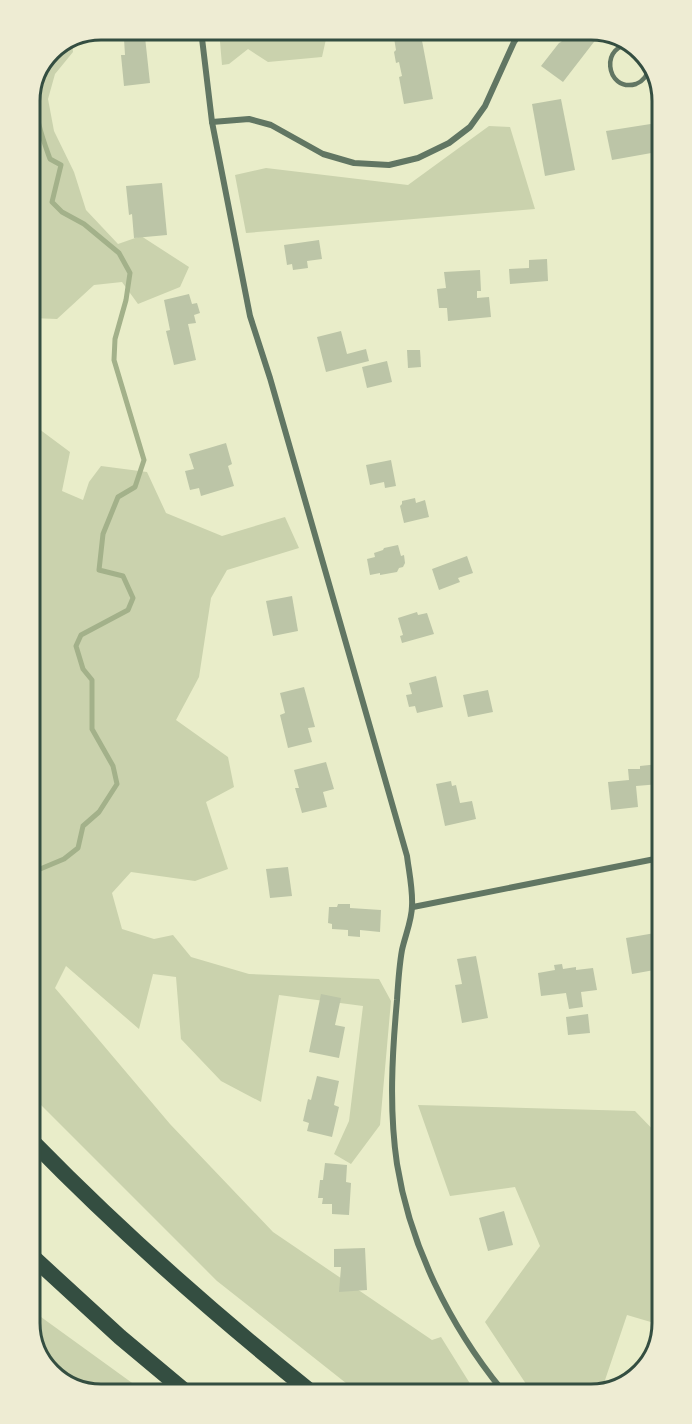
<svg xmlns="http://www.w3.org/2000/svg" width="692" height="1424" font-family="Karla,sans-serif">
  <rect width="100%" height="100%" fill="#e9edc9"/>
  <!-- green -->
  <g fill="#cad2ad">
    <path d="M219,30H328L322,57L268,62L248,49L229,64L222,65Z"/>
    <path d="M72,42L73,52L55,74L48,99L54,131L74,172L86,210L118,244L141,236L189,267L180,287L138,304L122,282L94,285L57,319L31,318L30,97L51,51Z"/>
    <path d="M489,126L510,127L535,209L246,233L235,175L266,168L408,185Z"/>
    <path d="M31,423L70,452L62,491L83,500L89,482L101,466L147,472L166,513L222,536L285,517L299,548L227,570L211,598L199,677L176,720L228,757L234,787L206,802L228,869L195,881L131,872L112,893L122,929L154,939L173,935L191,957L249,974L379,979L391,1001L380,1125L351,1164L334,1154L349,1121L363,1006L279,995L261,1102L221,1081L181,1039L176,977L153,974L139,1029L66,966L55,988L170,1124L273,1232L432,1340L441,1337L474,1390L356,1391L217,1281L34,1098Z"/>
    <path d="M418,1105L635,1111L661,1138L662,1323L661,1325L627,1315L602,1389L530,1390L485,1322L540,1246L515,1187L450,1196Z"/>
    <path d="M35,1311L41,1317L146,1393L97,1394L58,1379L35,1349Z"/>
  </g>
  <g fill="none" stroke-linecap="round" stroke-linejoin="round">
    <!-- stream -->
    <path stroke="#a3b18a" stroke-width="5" d="M33,872L64,859L78,848L83,826L99,812L117,784L113,766L92,729V680L83,669L76,646L81,635L128,610L133,598L123,576L99,570L103,534L118,497L135,487L144,460L114,360L115,339L126,300L130,273L119,253L84,224L62,212L52,202L61,165L50,159C45,145 35,119 36,104C38,85 45,67 53,50"/>
  </g>
  <!-- building -->
  <g fill="#bcc5a7">
    <path d="M390,30H420L433,99L404,104L399,77L402,76L399,62L396,63L394,52L396,50L394,38L391,37Z"/>
    <path d="M566,30H587L597,38L563,82L541,66L559,43L561,42L569,32Z"/>
    <path d="M145,37L150,83L124,86L121,55H125L124,39Z"/>
    <path d="M561,99L575,170L545,176L532,104Z"/>
    <path d="M657,123V152L612,160L606,131Z"/>
    <path d="M162,183L167,235L134,238L132,214L129,215L126,186Z"/>
    <path d="M319,240L322,259L307,261L308,268L293,270L292,264L287,265L284,245Z"/>
    <path d="M547,259L548,281L510,284L509,269L529,268V260Z"/>
    <path d="M480,270L481,291H477V298L489,297L491,317L448,321L447,308H439L437,289L446,288L444,272Z"/>
    <path d="M189,294L192,304L197,303L200,313L194,315L196,323L188,324L196,360L174,365L166,331L170,330L164,300Z"/>
    <path d="M341,331L347,354L366,349L369,361L326,372L317,337Z"/>
    <path d="M407,350H420L421,367L408,368Z"/>
    <path d="M387,361L392,382L367,388L362,367Z"/>
    <path d="M226,443L232,464L228,466L234,486L201,496L199,488L190,490L185,471L194,469L189,454Z"/>
    <path d="M391,460L396,486L385,488L384,482L370,485L366,465Z"/>
    <path d="M415,498L416,503L425,500L429,517L404,523L400,506L402,504V501Z"/>
    <path d="M398,545L401,556L404,555L405,563L403,567L399,568L397,572L380,575V573L370,575L367,559L375,557L374,553L383,550L384,548Z"/>
    <path d="M467,556L473,573L458,578L460,582L439,590L432,569Z"/>
    <path d="M292,596L298,631L273,636L266,601Z"/>
    <path d="M417,612L418,615L427,613L434,634L402,643L400,636L403,635L398,618Z"/>
    <path d="M436,676L443,707L417,713L415,706L409,707L406,695L412,694L409,683Z"/>
    <path d="M304,687L315,727L308,728L312,742L288,748L280,715L285,713L280,693Z"/>
    <path d="M488,690L493,712L468,717L463,695Z"/>
    <path d="M326,762L334,789L323,792L327,807L302,813L295,788H299L294,770Z"/>
    <path d="M659,764L660,784L636,786L638,807L611,810L608,782L629,780L628,769H640V766Z"/>
    <path d="M451,781L452,786L456,785L460,803L472,801L476,819L445,826L436,784Z"/>
    <path d="M288,867L292,896L270,898L266,869Z"/>
    <path d="M338,904H350V908L381,910L380,932L360,930V937L348,936V930L332,929V924L328,923L329,907H337Z"/>
    <path d="M655,933L658,948L660,947V969L632,974L626,938Z"/>
    <path d="M476,956L488,1018L462,1023L455,985L462,984L457,959Z"/>
    <path d="M562,964L563,969L576,967V970L593,968L597,990L581,992L583,1007L569,1009L566,993L541,996L538,973L555,970L554,965Z"/>
    <path d="M321,994L341,998L335,1025L345,1027L339,1058L309,1052Z"/>
    <path d="M588,1014L590,1033L568,1035L566,1017Z"/>
    <path d="M317,1076L339,1081L334,1105L339,1107L332,1137L307,1131L309,1123L303,1121L308,1099L311,1100Z"/>
    <path d="M325,1163L347,1165L346,1182L351,1183L349,1215L332,1214V1204H322L323,1198H318L320,1180H323Z"/>
    <path d="M504,1211L513,1245L488,1251L479,1218Z"/>
    <path d="M365,1248L367,1290L339,1292L341,1267H334V1249Z"/>
  </g>
  <g fill="none" stroke-linecap="round" stroke-linejoin="round">
    <!-- service -->
    <path stroke="#617663" stroke-width="4.5" d="M634,45C599,41 605,93 636,84C644,81 648,74 650,66"/>
    <!-- minor -->
    <g stroke="#617663" stroke-width="6">
      <path d="M201,30L212,122L250,316L270,378L407,856C409,872 413,890 412,906C412,920 405,936 402,950C399,967 398,984 397,1000C392,1055 389,1110 397,1164C410,1246 450,1326 502,1390"/>
      <path d="M212,122L249,119L271,125L323,154L354,163L389,165L418,158L449,143L470,127L485,106L514,42L522,30"/>
      <path d="M413,907L660,858"/>
    </g>
    <!-- motorway -->
    <g stroke="#344e41" stroke-width="16">
      <path d="M34,1143C121,1232 214,1314 311,1392"/>
      <path d="M35,1259L120,1337L187,1393"/>
    </g>
  </g>
  <!-- crop -->
  <path d="M0 0H692V1424H0ZM101 40H591A61 61 0 0 1 652 101V1323A61 61 0 0 1 591 1384H101A61 61 0 0 1 40 1323V101A61 61 0 0 1 101 40Z" fill="#eeecd3" fill-rule="evenodd"/>
  <path fill="none" stroke="#344e41" stroke-width="3" d="M101 40H591A61 61 0 0 1 652 101V1323A61 61 0 0 1 591 1384H101A61 61 0 0 1 40 1323V101A61 61 0 0 1 101 40Z"/>
</svg>
